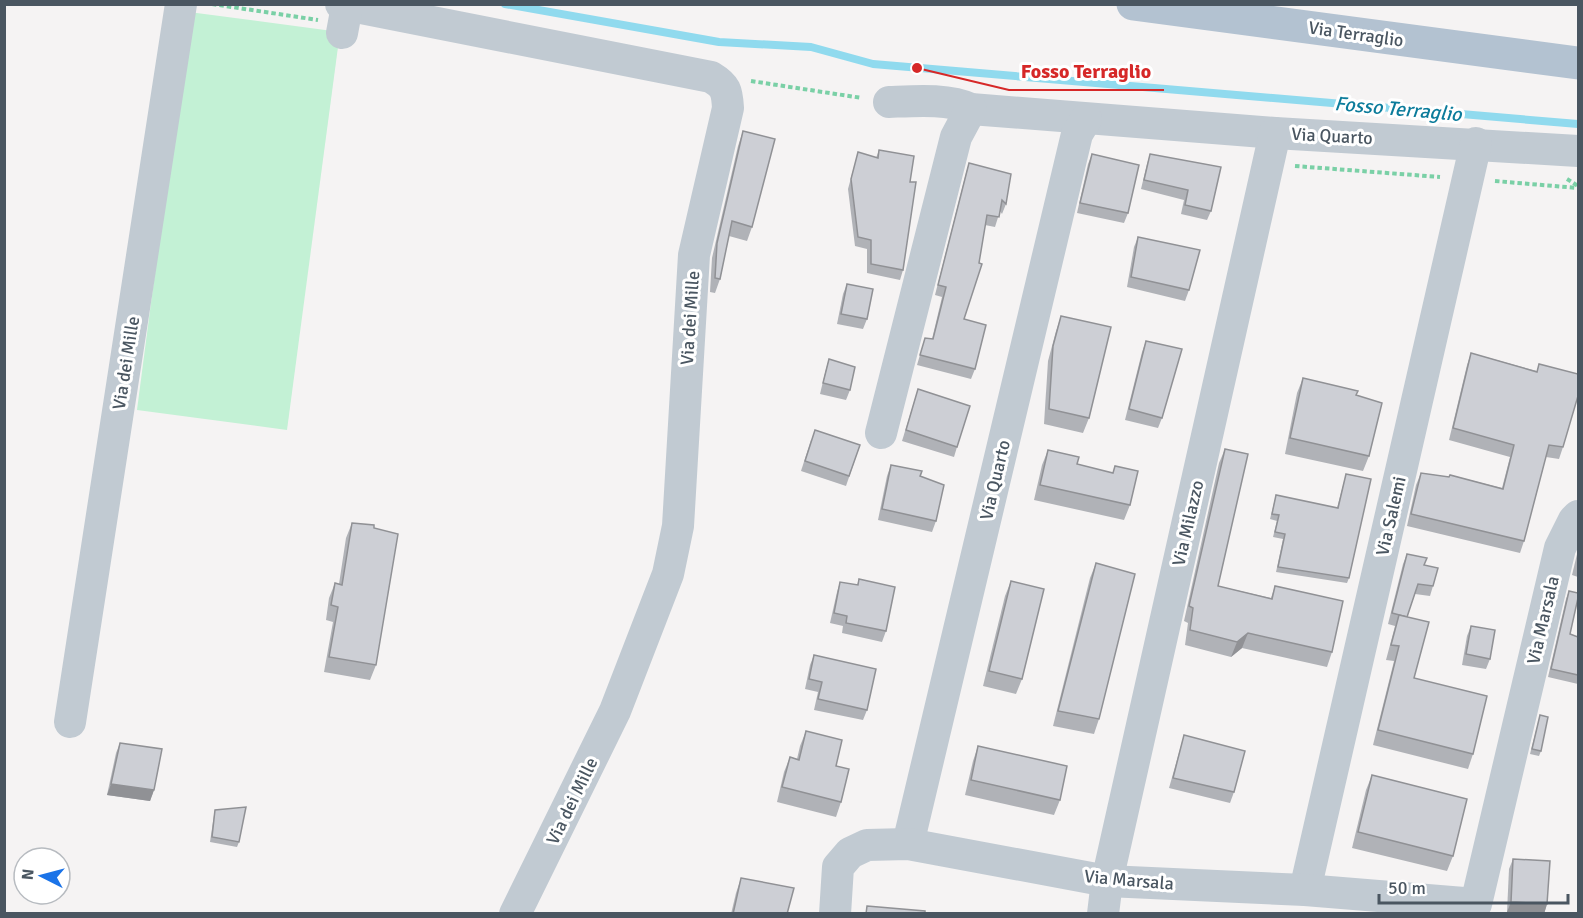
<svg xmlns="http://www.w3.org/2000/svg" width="1583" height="918" font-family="Signika,sans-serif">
  <rect width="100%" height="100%" fill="#f5f3f3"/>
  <!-- green -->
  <path fill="#c3f1d5" d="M189,12L340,32L287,430L137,410Z"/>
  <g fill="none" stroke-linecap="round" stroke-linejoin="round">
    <!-- stream -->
    <path stroke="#90daee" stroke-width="8" d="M505,4L719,42L811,47L873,64L1578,124"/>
    <!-- path -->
    <g stroke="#7ad0a6" stroke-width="4" stroke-dasharray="4.5 3" stroke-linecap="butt">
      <path d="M212,4L318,20"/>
      <path d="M751,81L862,98"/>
      <path d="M1295,166L1440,177"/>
      <path d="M1567,179L1578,186"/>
      <path d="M1495,181L1578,188"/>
    </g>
    <!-- minor -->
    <g stroke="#c1cad2" stroke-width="32">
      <path d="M341,4L711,77C726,86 727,91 728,108L694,255L678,526L668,574L615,711L515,914"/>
      <path d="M342,33L347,6"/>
      <path d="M889,102C914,101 948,98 971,109L1275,133L1578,151"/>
      <path d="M881,433L956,137L971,109"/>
      <path d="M70,722L181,4"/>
      <path d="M908,844L1077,134L1086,119"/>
      <path d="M1305,890L1476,143"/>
      <path d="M835,914L838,867L850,853L867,845L908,844L1107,881L1305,890L1476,904L1560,548L1574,520L1578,516"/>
      <path d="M1103,914L1107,881L1275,133"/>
    </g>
    <!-- major -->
    <path stroke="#b3c2d1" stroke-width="33" d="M1133,4L1578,63"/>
  </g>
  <!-- wall -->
  <g fill="#b0b2b7">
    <path d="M743,131L752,227L747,241L729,236L720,279L715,293L710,292L712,258L738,146Z"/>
    <path d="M879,150L910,182L903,270L900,280L867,273V249L855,246L848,189L858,152L876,158Z"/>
    <path d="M1092,154L1128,213L1124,223L1077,213L1088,164Z"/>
    <path d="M1150,154L1211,211L1207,220L1181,214L1184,200L1141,189L1147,164Z"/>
    <path d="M969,163L1006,204L1002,214L1000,211L995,227L985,225L964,319L975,369L971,379L917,365L925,338L932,339L942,297L935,295L966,173Z"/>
    <path d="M1138,237L1189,290L1185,301L1127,287L1134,247Z"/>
    <path d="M847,284L867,319L863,329L837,324L843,294Z"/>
    <path d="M1061,316L1089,418L1083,433L1044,424L1048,361L1056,331Z"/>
    <path d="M1146,341L1162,418L1158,428L1125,420L1142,352Z"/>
    <path d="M1471,353L1537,371L1539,364L1563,447L1559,459L1546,457L1524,541L1520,553L1407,526L1416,485L1421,473L1449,477L1450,475L1502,488L1510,457L1449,440L1467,365Z"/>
    <path d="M829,359L850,390L846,400L820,394L826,369Z"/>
    <path d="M1303,378L1357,395L1369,456L1363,471L1285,454L1297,393Z"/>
    <path d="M918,389L957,447L954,457L902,441Z"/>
    <path d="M811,440L860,445L846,486L801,471Z"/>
    <path d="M1225,449L1218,586L1271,598L1275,586L1332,652L1327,667L1242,648L1231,657L1185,645L1188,623L1184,621L1219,463Z"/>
    <path d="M1048,450L1077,464L1113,473L1115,466L1130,505L1124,520L1034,500L1042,465Z"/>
    <path d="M891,465L922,471L921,476L936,521L932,532L878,520L887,476Z"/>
    <path d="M1346,474L1349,578L1347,583L1276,572L1283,539L1273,537L1277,521L1270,519L1276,495L1337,508Z"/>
    <path d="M352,523L376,665L370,680L324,672L333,622L326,620L329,598L335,583L339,584L346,538Z"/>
    <path d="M1578,550V577L1572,575Z"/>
    <path d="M1407,554L1424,565L1433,586L1430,596L1415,594L1407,617L1414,678L1473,754L1468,769L1373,745L1394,661L1386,660L1395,626L1388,624L1403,564Z"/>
    <path d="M1096,563L1099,719L1094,734L1053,726L1090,578Z"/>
    <path d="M859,579L886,631L882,642L842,633L843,626L830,623L837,592L840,582L857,585Z"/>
    <path d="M1011,581L1022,679L1016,694L983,686L1005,596Z"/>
    <path d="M1569,591L1570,634L1578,637V684L1548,677L1566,599Z"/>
    <path d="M1471,626L1490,659L1486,669L1462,665L1467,636Z"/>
    <path d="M814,655L867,710L863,720L814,710L818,692L805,689L810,665Z"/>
    <path d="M1540,715L1541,751L1539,756L1530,754Z"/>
    <path d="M806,731L836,766L841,802L836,817L777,802L784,772L790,757L797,759L800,746Z"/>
    <path d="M1184,735L1234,792L1230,803L1169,788Z"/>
    <path d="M120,743L154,790L150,801L107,795L116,753Z"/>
    <path d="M978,746L1060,800L1054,815L965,795L973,761Z"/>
    <path d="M1372,775L1453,856L1447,871L1352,848L1366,790Z"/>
    <path d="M215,810L239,842L237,847L210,842L214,815Z"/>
    <path d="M1513,859L1547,904L1544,914L1507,912L1509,869Z"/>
    <path d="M741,878L787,914H731L736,893Z"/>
  </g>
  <!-- shaded-wall -->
  <g fill="#909195">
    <path d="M1248,633L1242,648L1231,657L1237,642Z"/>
    <path d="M111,784L154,790L150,801L107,795Z"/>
    <path d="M1511,902L1547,904L1544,914L1507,912Z"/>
  </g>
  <!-- building -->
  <g fill="#cdcfd5" stroke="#909195" stroke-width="1.5">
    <path d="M743,131L775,139L752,227L732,221L720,279L715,278L717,243Z"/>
    <path d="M879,150L914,156L910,182H916L903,270L871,264V240L858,237L851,179L858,152L878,158Z"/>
    <path d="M1092,154L1139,165L1128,213L1080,203Z"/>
    <path d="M1150,154L1221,167L1211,211L1185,205L1188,190L1144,180Z"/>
    <path d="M969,163L1011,174L1006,204L1002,200L999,217L987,215L979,263L982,264L964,319L986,325L975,369L920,355L925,338L933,339L946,287L938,285Z"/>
    <path d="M1138,237L1200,250L1189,290L1131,277Z"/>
    <path d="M847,284L873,289L867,319L841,314Z"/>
    <path d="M1061,316L1111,327L1089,418L1049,409L1053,346Z"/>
    <path d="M1146,341L1182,349L1162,418L1129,409Z"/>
    <path d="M1471,353L1537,372L1539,364L1578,374V396L1563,447L1549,445L1524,541L1411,514L1421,473L1449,477L1450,475L1503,489L1514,445L1453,428Z"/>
    <path d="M829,359L855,367L850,390L823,383Z"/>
    <path d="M1303,378L1358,391L1356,395L1382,403L1369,456L1290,438Z"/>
    <path d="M918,389L970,406L957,447L906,430Z"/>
    <path d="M815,430L860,445L849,476L805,461Z"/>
    <path d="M1225,449L1248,454L1218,586L1272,599L1275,586L1343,601L1332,652L1248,633L1237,642L1190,630L1193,608L1189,606Z"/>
    <path d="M1048,450L1079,457L1077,464L1113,473L1115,466L1138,471L1130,505L1040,485Z"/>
    <path d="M891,465L922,471L920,476L944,485L936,521L882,509Z"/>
    <path d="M1346,474L1371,479L1349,578L1278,567L1285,534L1275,532L1279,515L1272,514L1276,495L1338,508Z"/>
    <path d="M352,523L374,525V528L398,534L376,665L329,657L338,607L331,605L335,583L342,585Z"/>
    <path d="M1407,554L1427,558L1424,565L1438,568L1433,586L1418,584L1407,617L1392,613Z"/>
    <path d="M1096,563L1135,574L1099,719L1058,711Z"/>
    <path d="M859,579L895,587L886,631L846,623L847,616L834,613L840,582L858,585Z"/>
    <path d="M1011,581L1044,589L1022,679L989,671Z"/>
    <path d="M1569,591L1578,593V598L1570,634L1578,637V675L1551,669Z"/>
    <path d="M1399,615L1429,622L1414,678L1487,696L1473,754L1378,730L1399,646L1391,645Z"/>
    <path d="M1471,626L1495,630L1490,659L1466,654Z"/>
    <path d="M814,655L876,669L867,710L818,699L822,682L809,679Z"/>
    <path d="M1540,715L1548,717L1541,751L1532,749Z"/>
    <path d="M806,731L842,740L836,766L849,769L841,802L782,787L790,757L799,760Z"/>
    <path d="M1184,735L1245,751L1234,792L1173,778Z"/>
    <path d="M120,743L162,749L154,790L111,784Z"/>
    <path d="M978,746L1067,766L1060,800L971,780Z"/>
    <path d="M1372,775L1467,799L1453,856L1358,832Z"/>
    <path d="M246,807L239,842L212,837L215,810Z"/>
    <path d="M1513,859L1550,861L1547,904L1511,902Z"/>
    <path d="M741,878L794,888L787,914H733Z"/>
    <path d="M867,906L925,911V914H866Z"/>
  </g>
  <g text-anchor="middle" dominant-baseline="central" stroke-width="6" stroke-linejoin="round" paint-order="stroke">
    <!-- street labels -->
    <g font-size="18" fill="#4a5661" stroke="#fff">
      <text transform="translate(1356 34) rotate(8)">Via Terraglio</text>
      <text transform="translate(1332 136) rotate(3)">Via Quarto</text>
      <text transform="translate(690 318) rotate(-86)">Via dei Mille</text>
      <text transform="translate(126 363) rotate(-81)">Via dei Mille</text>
      <text transform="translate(995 480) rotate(-77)">Via Quarto</text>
      <text transform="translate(1391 516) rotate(-77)">Via Salemi</text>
      <text transform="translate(1188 523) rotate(-77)">Via Milazzo</text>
      <text transform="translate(1543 620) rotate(-77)">Via Marsala</text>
      <text transform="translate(572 801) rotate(-64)">Via dei Mille</text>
      <text transform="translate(1129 880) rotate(5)">Via Marsala</text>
    </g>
    <!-- water labels -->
    <g font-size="20" font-style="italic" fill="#0c7c9b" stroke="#fff">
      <text transform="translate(1398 109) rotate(5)">Fosso Terraglio</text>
    </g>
  </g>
  <!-- callouts -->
  <path fill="none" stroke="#d62828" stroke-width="2" d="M917 68L1009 90H1164"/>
  <circle fill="#d62828" stroke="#fff" stroke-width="2" cx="917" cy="68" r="6"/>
  <g font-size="20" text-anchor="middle" font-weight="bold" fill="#d62828" stroke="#fff" stroke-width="6" stroke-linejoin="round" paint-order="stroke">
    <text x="1086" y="78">Fosso Terraglio</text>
  </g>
  <!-- border -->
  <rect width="1583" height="918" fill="none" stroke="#4a5661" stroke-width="12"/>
  <!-- north arrow -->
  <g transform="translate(42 876) rotate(276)"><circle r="28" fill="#ffffff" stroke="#b7bbc0" stroke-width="1.5"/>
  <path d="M0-4.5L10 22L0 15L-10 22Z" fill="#1a73e8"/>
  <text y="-9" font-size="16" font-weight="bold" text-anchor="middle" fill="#4a5661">N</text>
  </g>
  <!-- scale -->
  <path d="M1379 894v9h189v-9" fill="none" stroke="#4a5661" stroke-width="3"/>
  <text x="1388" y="894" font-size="18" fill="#4a5661" stroke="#ffffff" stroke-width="4.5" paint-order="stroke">50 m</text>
</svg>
